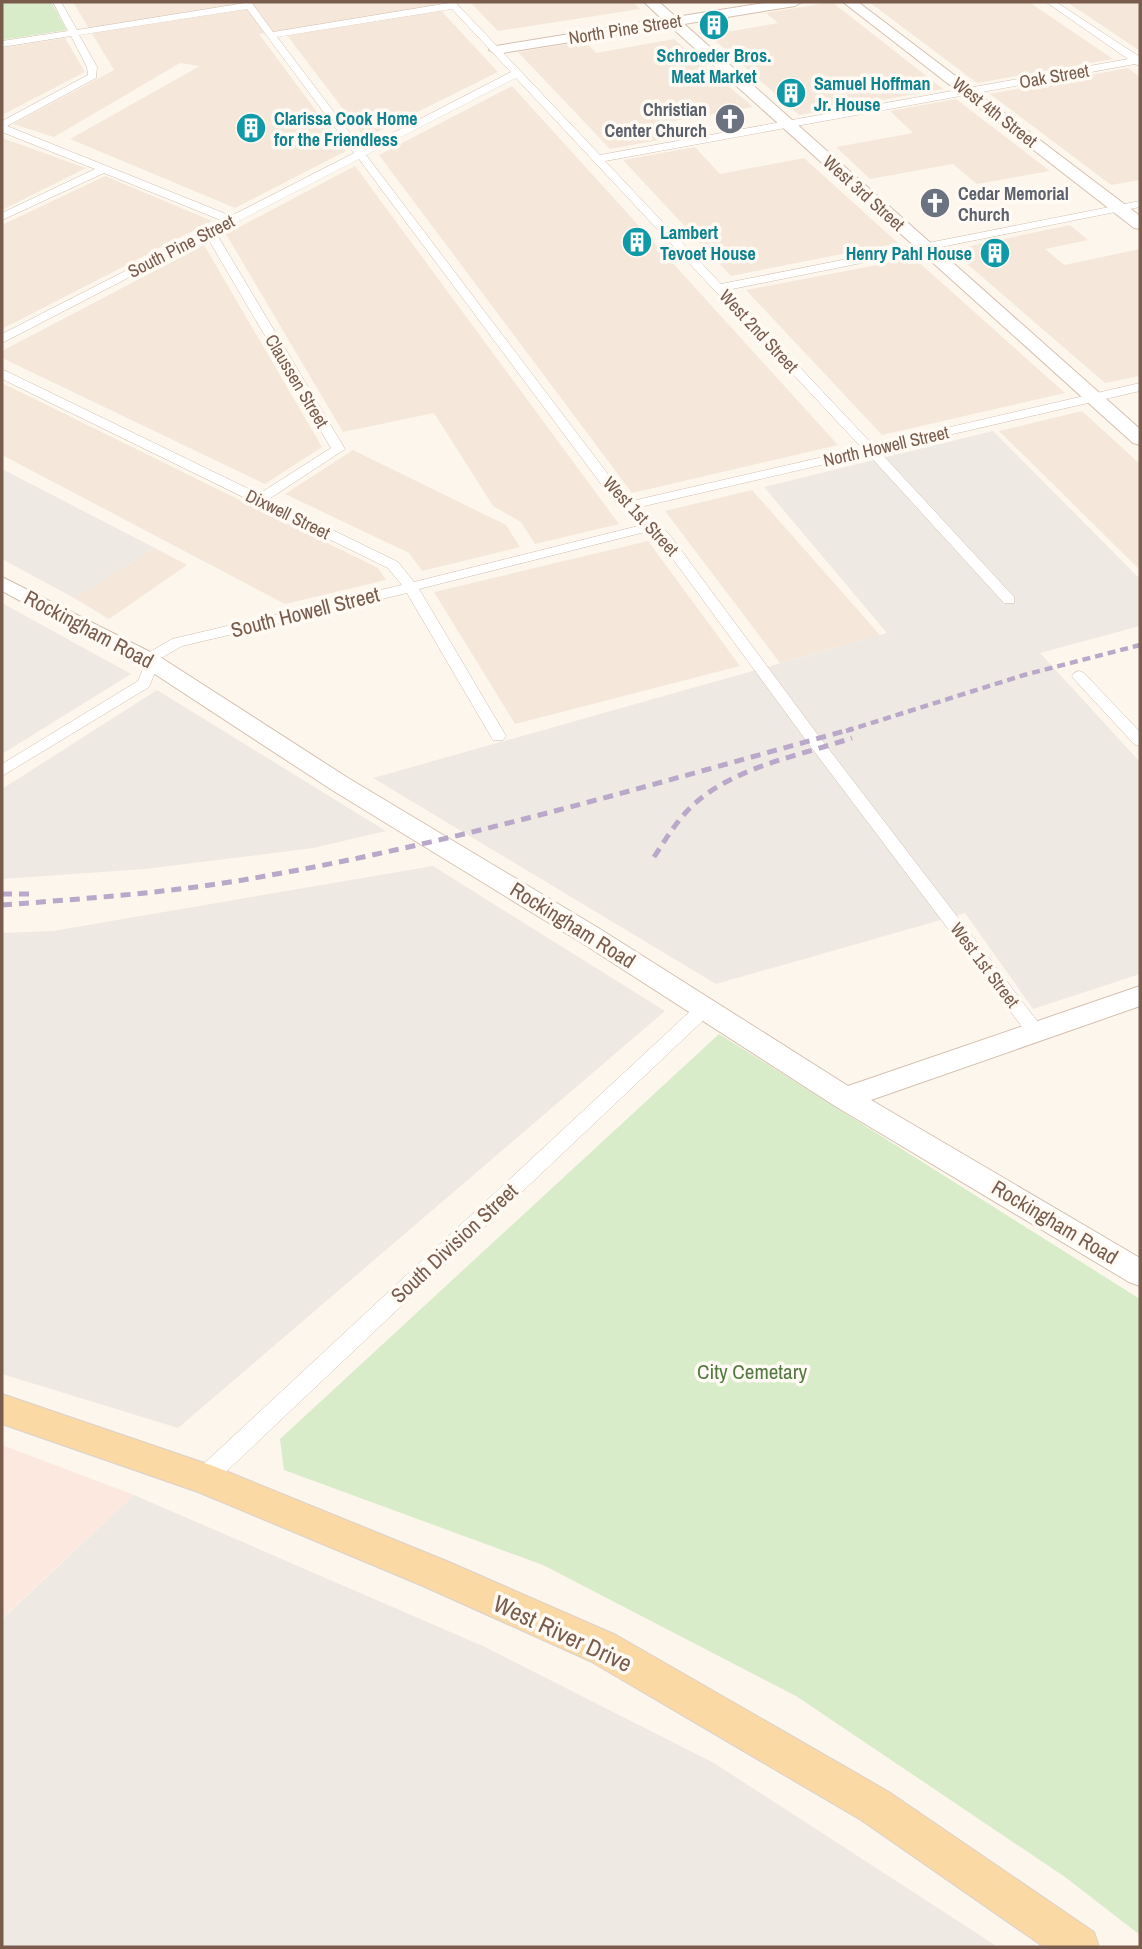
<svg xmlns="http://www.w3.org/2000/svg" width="1142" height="1949" font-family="'Archivo Narrow',sans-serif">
  <rect width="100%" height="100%" fill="#fdf6ec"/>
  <!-- residential -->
  <g fill="#f5e8da">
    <path d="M73,2H433L498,72L365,138L283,30L259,34L346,151L235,208L70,139L200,66L180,63L54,137L13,124L114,70Z"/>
    <path d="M470,2H633L640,9L498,31Z"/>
    <path d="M832,2L943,89L799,115L709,35L778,23L766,13Z"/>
    <path d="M869,2H1029L1113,59L977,83Z"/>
    <path d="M1067,2H1140V51Z"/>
    <path d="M65,38L85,72L2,115V48Z"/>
    <path d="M674,39L753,107L668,122L681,136L610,149L518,52L585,41L596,53Z"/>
    <path d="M1128,68L1140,77V180L1111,185L990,94Z"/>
    <path d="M512,86L838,445L632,493L379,155Z"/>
    <path d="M956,99L1050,171L977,184L953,164L870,179L836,147L913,133L890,111Z"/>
    <path d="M2,138L86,168L2,210Z"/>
    <path d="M695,147L720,174L804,158L898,243L731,276L623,160Z"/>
    <path d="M355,166L619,524L535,544L521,522L493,506L434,413L343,432L226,234Z"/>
    <path d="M105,176L212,221L2,329V225Z"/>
    <path d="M1070,225L1088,240L1045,249L1064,265L1140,249V376L1105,383L951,250Z"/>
    <path d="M204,245L322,447L265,484L2,358V351Z"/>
    <path d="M914,258L1065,393L882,435L746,290Z"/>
    <path d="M2,383L378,568L386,580L285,604L2,455Z"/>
    <path d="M1082,411L1140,464V570L999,431Z"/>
    <path d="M353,450L506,525L520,547L422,571L409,553L285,494Z"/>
    <path d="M752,490L880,635L780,663L665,511Z"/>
    <path d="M648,541L740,666L515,724L434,592Z"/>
    <path d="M155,548L187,565L109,619L74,598Z"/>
  </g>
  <!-- commercial -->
  <path fill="#fde8e0" d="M2,1445L134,1495L2,1618Z"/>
  <!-- industrial -->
  <g fill="#efe9e4">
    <path d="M993,431L1140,579V626L1040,653L1140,762V974L1033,1009L965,913L716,984L373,778L887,633L764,487Z"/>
    <path d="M2,469L155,548L74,598L2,559Z"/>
    <path d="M2,603L131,674L2,754Z"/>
    <path d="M157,690L386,831L313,848L145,869L2,879V789Z"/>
    <path d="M433,866L665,1011L178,1428L2,1374V933L53,931Z"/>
    <path d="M134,1495L485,1647L714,1763L998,1947H2V1619Z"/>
  </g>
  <!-- green -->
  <g fill="#d8ecc9">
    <path d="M2,2H51L67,30L2,40Z"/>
    <path d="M719,1034L1140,1299V1935L1065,1877L796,1696L543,1565L284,1470L280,1439Z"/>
  </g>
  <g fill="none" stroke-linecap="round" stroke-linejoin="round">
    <!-- street casing -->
    <g stroke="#d1beb0" stroke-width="1">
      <g id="street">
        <path d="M53,2H61L77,30L251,2L273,32L455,2L600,155L1128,59L1046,2H1056L1140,57V66L1135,64L605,161L721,284L1140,201V207L727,290L873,445L1140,383V391L879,451L1014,597V603H1004L868,454L640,507L669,534L818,735L1041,1026L1044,1031L1041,1036H1029L808,743L659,540L649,531L419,589L506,736L503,740H493L407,593L182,646L161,658L149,687L2,776V764L138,681L150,652L172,639L402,585L388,568L2,379V370L6,371L259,494L331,448L207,237L2,343V334L223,221L104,173L2,220V213L95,169L2,132V121L88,75L87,67L71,36L2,47V41L68,31ZM247,9L354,153L231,216L7,126L96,78L97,67L79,35ZM452,9L511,72L362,149L277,37ZM516,78L862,448L632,501L623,494L366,155ZM359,159L613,500L642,525L414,582L398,562L269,499L345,449L216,233Z"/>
        <path d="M1079,671L1084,673L1140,732V746L1135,745L1074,679L1072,676L1074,673Z"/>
        <path d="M705,1001L711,1003L714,1008L711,1013L212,1485L204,1488L196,1485L193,1478L196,1471L699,1003Z"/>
      </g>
    </g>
    <!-- secondary casing -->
    <g stroke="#d6c0b0" stroke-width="2">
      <g id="secondary">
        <path d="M644,2H659L676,17L771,2H802L795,6L684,24L1140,429V445L1133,443L670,26L496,54L489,50L496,46L662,19Z"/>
        <path d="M843,2H858L1140,216V229L1134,228Z"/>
        <path d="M2,577L160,657L348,778L600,929L848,1086L1140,986V1006L871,1100L1140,1258V1286L1129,1282L835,1106L582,943L332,790L144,667L2,591Z"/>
      </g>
    </g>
    <!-- primary casing -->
    <g stroke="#dad1cd" stroke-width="2">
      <path id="primary" d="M2,1394L216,1467L449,1562L616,1635L889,1792L1094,1932L1099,1947H1044L861,1820L590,1661L423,1586L198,1492L2,1424Z"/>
    </g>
    <!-- street -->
    <use href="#street" fill="#fff" fill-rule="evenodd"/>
    <!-- secondary -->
    <use href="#secondary" fill="#fff" fill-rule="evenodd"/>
    <!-- primary -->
    <use href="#primary" fill="#fbd9a5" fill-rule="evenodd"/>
    <!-- rail-far1 -->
    <path stroke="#b9a8c9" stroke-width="4.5" stroke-dasharray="8 5" stroke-linecap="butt" d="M846,731L1024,675L1140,645"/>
    <!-- rail -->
    <g stroke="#b9a8c9" stroke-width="5" stroke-dasharray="10 7" stroke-linecap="butt">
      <path d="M654,857C666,839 677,820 693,805C736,766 799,756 852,738"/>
      <path d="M2,894H33"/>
      <path d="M2,905C92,898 182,892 271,875C468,840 660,782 852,729"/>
    </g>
  </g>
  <!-- icons -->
  <defs>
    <g id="building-disc" transform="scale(1.575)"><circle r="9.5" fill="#0f9aa8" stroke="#fffaf3"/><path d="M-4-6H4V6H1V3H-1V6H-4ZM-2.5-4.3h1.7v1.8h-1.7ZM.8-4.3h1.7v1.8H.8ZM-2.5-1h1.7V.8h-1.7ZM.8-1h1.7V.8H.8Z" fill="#fff"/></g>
    <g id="church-disc" transform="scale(1.575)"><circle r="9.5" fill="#6b7280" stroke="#fffaf3"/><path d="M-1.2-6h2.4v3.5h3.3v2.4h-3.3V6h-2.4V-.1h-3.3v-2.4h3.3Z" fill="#fff"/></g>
  </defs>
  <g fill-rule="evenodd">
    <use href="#building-disc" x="714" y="25"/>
    <use href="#building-disc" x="791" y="93"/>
    <use href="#church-disc" x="730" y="119"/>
    <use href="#building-disc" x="251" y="128"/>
    <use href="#church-disc" x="935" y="203"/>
    <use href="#building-disc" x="637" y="242"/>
    <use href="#building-disc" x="995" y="253"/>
  </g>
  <g text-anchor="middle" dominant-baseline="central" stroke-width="7" stroke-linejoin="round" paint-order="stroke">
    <!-- far-street labels -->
    <g font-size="18" fill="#7a5c4d" stroke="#fffaf3">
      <text transform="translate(625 29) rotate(-9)">North Pine Street</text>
      <text transform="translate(1054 76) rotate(-10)">Oak Street</text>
      <text transform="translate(995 112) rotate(38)">West 4th Street</text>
      <text transform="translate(864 193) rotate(42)">West 3rd Street</text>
      <text transform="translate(181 246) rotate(-27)">South Pine Street</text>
      <text transform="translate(759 331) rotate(47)">West 2nd Street</text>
      <text transform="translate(297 381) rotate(59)">Claussen Street</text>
      <text transform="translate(886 446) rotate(-13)">North Howell Street</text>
      <text transform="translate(288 514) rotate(26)">Dixwell Street</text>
      <text transform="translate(641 516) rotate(47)">West 1st Street</text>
      <text transform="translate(985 965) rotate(53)">West 1st Street</text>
    </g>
    <!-- far-culture labels -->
    <g font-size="18" font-weight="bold" fill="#0d838f" stroke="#fffaf3" text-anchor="start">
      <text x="714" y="55" text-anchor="middle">Schroeder Bros.<tspan x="714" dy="21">Meat Market</tspan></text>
      <text x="814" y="83">Samuel Hoffman<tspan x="814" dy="21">Jr. House</tspan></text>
      <text x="274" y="118">Clarissa Cook Home<tspan x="274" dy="21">for the Friendless</tspan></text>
      <text x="660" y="232">Lambert<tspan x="660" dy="21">Tevoet House</tspan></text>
      <text x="972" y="253" text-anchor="end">Henry Pahl House</text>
    </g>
    <!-- far-worship labels -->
    <g font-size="18" font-weight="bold" fill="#5b616d" stroke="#fffaf3" text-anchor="end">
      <text x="707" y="109">Christian<tspan x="707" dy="21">Center Church</tspan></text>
      <text x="958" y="193" text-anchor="start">Cedar Memorial<tspan x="958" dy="21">Church</tspan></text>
    </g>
    <!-- street labels -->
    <g font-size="21" fill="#7a5c4d" stroke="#fffaf3">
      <text transform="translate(305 612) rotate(-14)">South Howell Street</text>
      <text transform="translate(89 629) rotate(28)">Rockingham Road</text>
      <text transform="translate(573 925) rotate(32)">Rockingham Road</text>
      <text transform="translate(1055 1222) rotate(31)">Rockingham Road</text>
      <text transform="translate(454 1243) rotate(-43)">South Division Street</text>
    </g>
    <!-- park labels -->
    <g font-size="21" fill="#537a41" stroke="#fffaf3">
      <text x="752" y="1371">City Cemetary</text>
    </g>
    <!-- near-street labels -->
    <g font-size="24" fill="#7a5c4d" stroke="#fffaf3">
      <text transform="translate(563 1633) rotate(25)">West River Drive</text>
    </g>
  </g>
  <!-- border -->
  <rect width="1142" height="1949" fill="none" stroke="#7a5c4d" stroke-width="7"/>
</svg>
